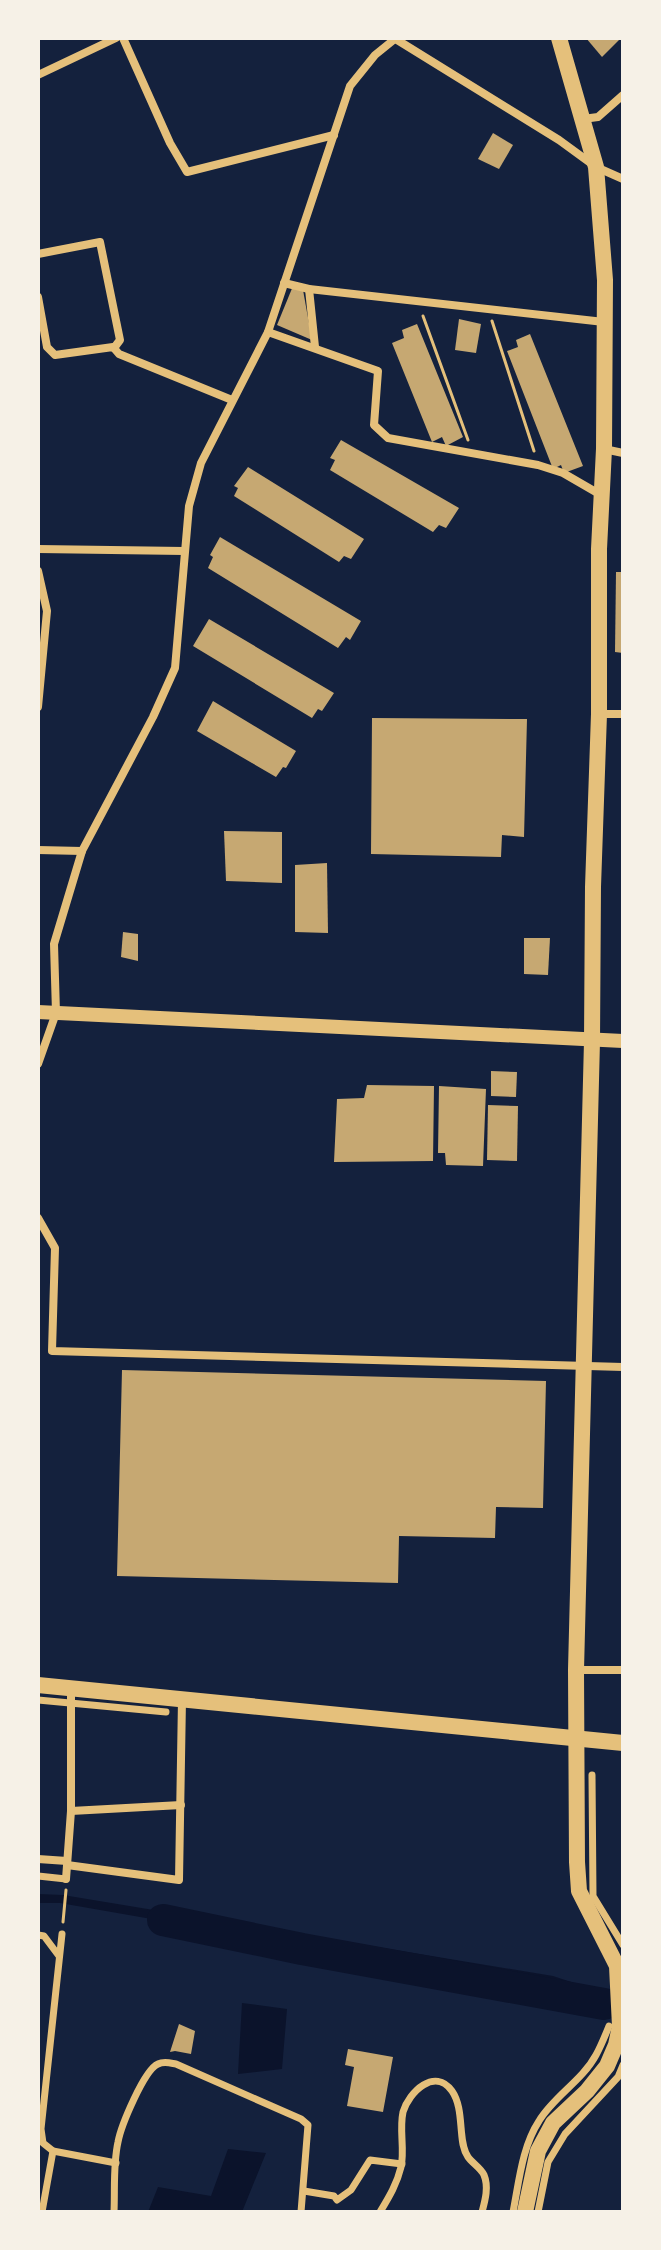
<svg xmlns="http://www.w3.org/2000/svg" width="661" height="2250" font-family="'Noto Sans',sans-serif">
  <rect width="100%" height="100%" fill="#14213d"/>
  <!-- water -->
  <g fill="#0b132b">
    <path d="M38,1894L63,1895L553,1976L623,1999V2013L551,1989L60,1903H38Z"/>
    <path d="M242,2003L287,2009L282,2069L238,2074Z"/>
    <path d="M228,2149L266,2153L242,2212H148L158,2187L211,2196Z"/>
  </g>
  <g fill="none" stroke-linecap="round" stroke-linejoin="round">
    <!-- river -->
    <path stroke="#0b132b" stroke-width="32" d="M163,1920L302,1949L604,2004"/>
  </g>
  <!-- building -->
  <g fill="#c6a872">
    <path d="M586,38H621L602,57Z"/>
    <path d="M493,133L513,145L499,169L478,159Z"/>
    <path d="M293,286L303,290L312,340L277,325Z"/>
    <path d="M459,319L481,324L476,353L455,350Z"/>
    <path d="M417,324L463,437L446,446L442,437L432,442L392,343L404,338L402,330Z"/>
    <path d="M530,334L583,466L564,473L561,465L553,469L507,351L518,347L516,340Z"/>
    <path d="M341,440L459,508L446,528L439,525L433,532L330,470L335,460L330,458Z"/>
    <path d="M248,467L364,539L351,559L344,556L339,562L234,496L238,488L234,486Z"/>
    <path d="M220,537L361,621L350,640L346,637L338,648L208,568L213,557L210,555Z"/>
    <path d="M616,572H623V653L615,652Z"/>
    <path d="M209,619L334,693L322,711L318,709L312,718L193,646Z"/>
    <path d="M213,701L296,751L286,768L283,767L276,777L197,731Z"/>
    <path d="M372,718L527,719L524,837L502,835L501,857L371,854Z"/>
    <path d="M224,831L282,832V883L226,881Z"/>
    <path d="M327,863L328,933L295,932V865Z"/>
    <path d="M123,932L138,934V961L121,957Z"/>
    <path d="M524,938H550L548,975L524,974Z"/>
    <path d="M491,1071L517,1072L516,1097L491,1096Z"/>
    <path d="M367,1085L434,1086L433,1161L334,1162L337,1099L364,1098Z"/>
    <path d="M439,1086L486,1089L483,1166L446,1165L445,1153H438Z"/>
    <path d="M488,1105L518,1106L517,1161L487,1160Z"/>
    <path d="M122,1370L546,1381L543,1508L496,1507L495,1538L399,1536L398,1583L117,1576Z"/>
    <path d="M179,2024L195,2031L191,2054L175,2051L170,2052Z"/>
    <path d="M348,2049L393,2057L383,2112L347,2106L354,2067L345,2065Z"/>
  </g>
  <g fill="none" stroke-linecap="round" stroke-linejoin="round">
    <!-- path -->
    <g stroke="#e5c07b" stroke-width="3">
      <path d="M423,316L468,440"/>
      <path d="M492,321L534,451"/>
      <path d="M63,1922L66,1890"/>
    </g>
    <!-- pedestrian -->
    <g stroke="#e5c07b" stroke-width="7">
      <path d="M38,1700L166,1712"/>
      <path d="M592,1775L593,1896L623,1945"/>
      <path d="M38,1876L66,1879"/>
      <path d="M62,1934L41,2129L43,2143L53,2151L116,2163"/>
      <path d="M38,1935L44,1936L59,1956"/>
      <path d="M304,2191L334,2196L337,2200L351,2190L370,2160L402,2164"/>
      <path d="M42,2212L53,2151"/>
      <path d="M114,2212C115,2189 113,2164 118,2142C121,2126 144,2070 158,2064C164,2061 170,2063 176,2064L301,2119L308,2125L301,2212"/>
      <path d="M380,2212C389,2197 397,2184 401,2167C405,2149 399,2131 403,2112C409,2092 435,2067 452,2091C459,2101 460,2115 461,2127C462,2137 462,2148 468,2157C472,2163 481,2168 484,2175C489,2187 485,2201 482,2212"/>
      <path d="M513,2212C519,2182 522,2147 539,2121C554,2096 582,2081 596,2055C601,2046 605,2036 609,2026"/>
      <path d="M538,2212L548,2162L565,2134L618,2077L623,2065"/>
    </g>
    <!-- minor -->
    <g stroke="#e5c07b" stroke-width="8">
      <path d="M123,38L170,143L187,172L334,135"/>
      <path d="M394,38L559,140L596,167L623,179"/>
      <path d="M38,75L116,38"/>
      <path d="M583,119L598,117L623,95"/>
      <path d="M38,254L100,242L120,340L114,348"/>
      <path d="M284,283L309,289L604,322"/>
      <path d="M309,289L315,347"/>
      <path d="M38,297L47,347L55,355L113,347L119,354L232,400"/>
      <path d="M268,332L378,371L374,425L388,438L538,465L563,473L601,495"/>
      <path d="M604,449L623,453"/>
      <path d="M38,549L184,551"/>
      <path d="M38,571L47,611L38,707"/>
      <path d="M600,714H623"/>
      <path d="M38,850L82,851"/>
      <path d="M38,1064L56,1013L54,944L82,851L153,717L175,668L189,506L201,463L268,332L350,86L375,55L396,38"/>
      <path d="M38,1218L55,1248L52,1351L623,1367"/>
      <path d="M576,1670H623"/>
      <path d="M71,1811L181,1805"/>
      <path d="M38,1859L67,1861"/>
      <path d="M67,1865L179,1880L182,1699"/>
      <path d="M66,1879L71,1811V1689"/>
    </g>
    <!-- tertiary -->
    <path stroke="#e5c07b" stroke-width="14" d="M38,1012L623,1041"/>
    <!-- secondary -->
    <g stroke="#e5c07b" stroke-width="16">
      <path d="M38,1685L623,1743"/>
      <path d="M525,2212L538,2151L553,2123L587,2091L607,2066L616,2045L620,2026L617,1966L579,1891L577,1862L576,1670L592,1041L593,887L599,714V549L604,449L605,280L596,167L559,38"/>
    </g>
  </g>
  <!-- border -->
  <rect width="661" height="2250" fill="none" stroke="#f6f1e7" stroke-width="80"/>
</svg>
